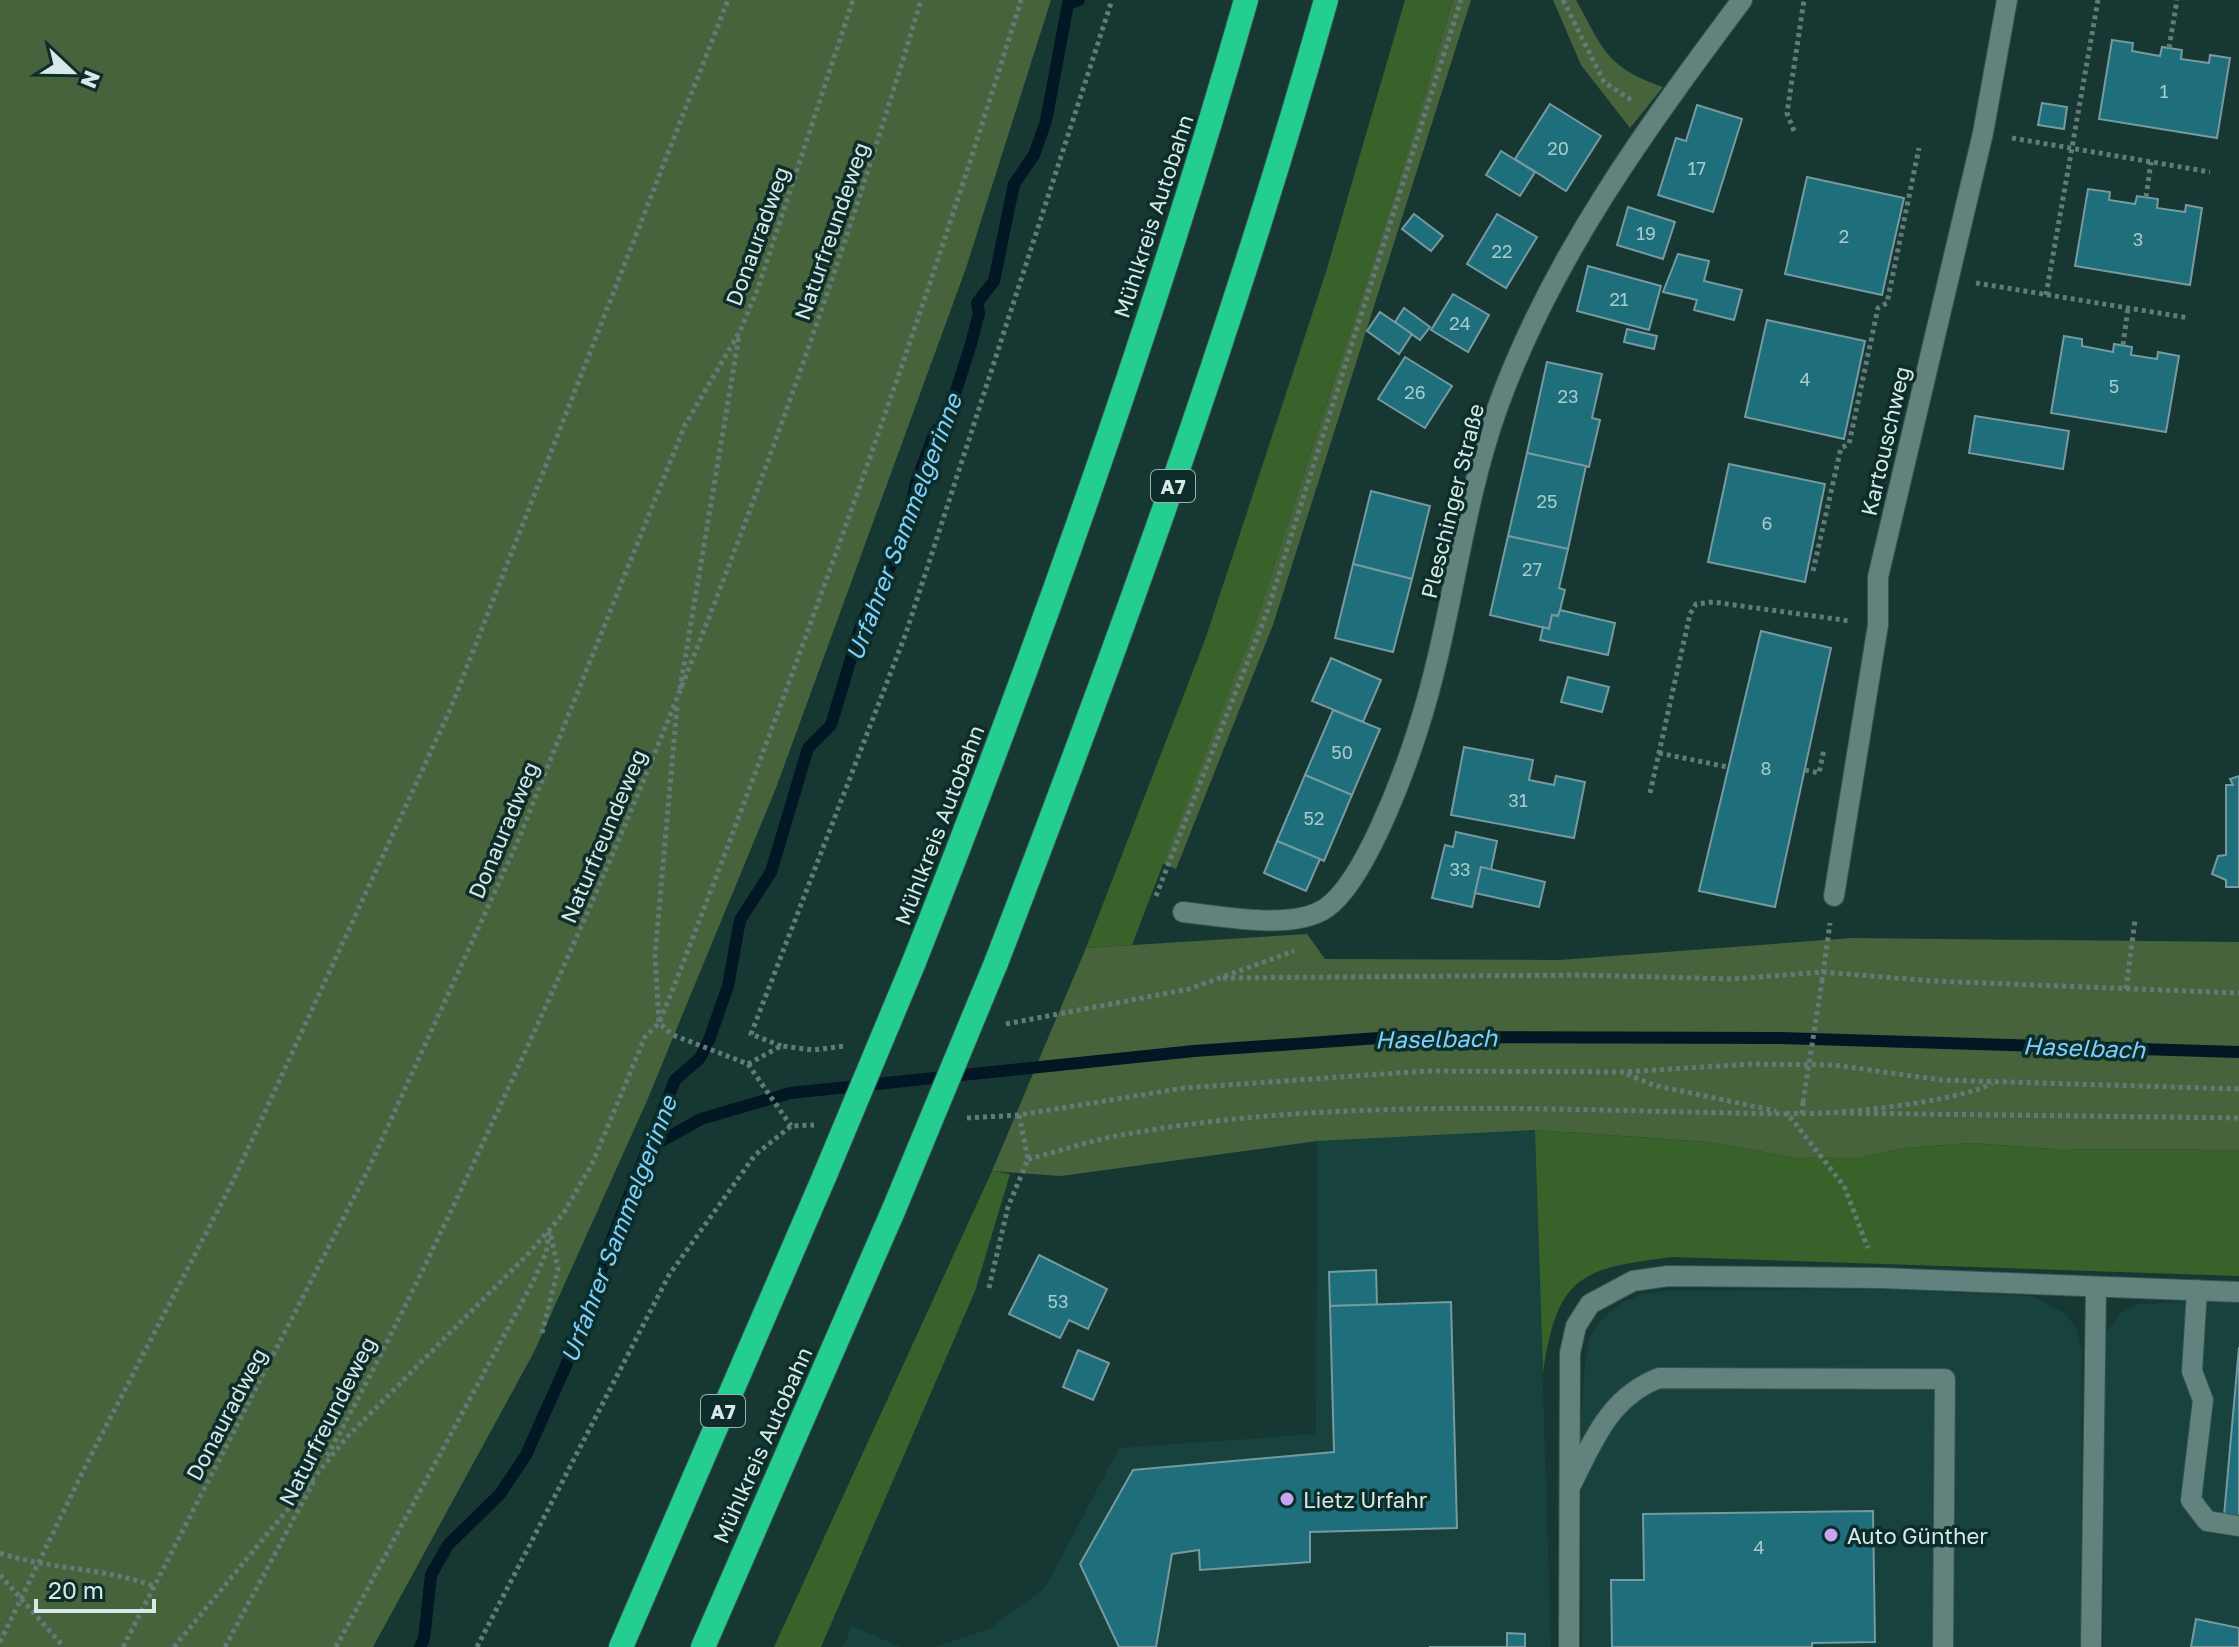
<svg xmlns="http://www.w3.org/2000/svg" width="2239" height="1647" font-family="'Golos Text',sans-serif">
  <rect width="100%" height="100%" fill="#173733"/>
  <!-- built -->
  <g fill="#17423d">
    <path d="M1535,1130L1551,1647H934L989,1629L1045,1588L1119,1448L1316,1434L1317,1141Z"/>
    <path d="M1873,1289L2032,1296L2066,1314L2076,1329L2082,1352L2081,1647H1582L1581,1422L1585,1361L1590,1337L1603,1318L1621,1303L1642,1294L1667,1291Z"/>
    <path d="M2239,1299V1647H2103L2105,1334L2122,1312L2137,1304Z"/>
    <path d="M852,1626L901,1647H843Z"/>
  </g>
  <!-- green -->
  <g fill="#46633c">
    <path d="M0,0H1051L966,268L776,788L646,1103L534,1352L373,1647H0Z"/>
    <path d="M1453,0H1471L1273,625L1176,869L1162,863L1255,624L1394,196Z"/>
    <path d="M1553,0H1576C1604,50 1606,67 1663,87L1630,128L1581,65Z"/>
    <path d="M1307,934L1325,959L1559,960L1852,938L2239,942V1150L2055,1149L1970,1143L1905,1148L1864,1157H1791L1708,1142L1535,1130L1317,1141L1061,1176L992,1171L1086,948Z"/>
  </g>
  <!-- forest -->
  <g fill="#39622b">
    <path d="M1405,0H1453L1394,196L1255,624L1132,945L1086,948L1205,640L1326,272Z"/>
    <path d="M1535,1130L1708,1142L1791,1157H1864L1905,1148L1970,1143L2055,1149L2239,1150V1276L1673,1257C1580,1268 1557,1276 1543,1374Z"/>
    <path d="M992,1171L1010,1174L975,1291L821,1647H774Z"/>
  </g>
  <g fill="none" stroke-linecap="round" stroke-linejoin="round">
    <!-- stream -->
    <g stroke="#011723" stroke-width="12">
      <path d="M647,1149L701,1119L790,1093L1194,1051L1393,1037L1780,1038L2239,1052"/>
      <path d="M420,1647L424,1639L431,1575L448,1545L500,1494L526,1455L577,1341L612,1239L675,1080L700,1058L709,1040L728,986L740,920L771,872L808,748L831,725L861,625L903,541L916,483L934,434L947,419L971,344L979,313L977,303L994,281L1014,184L1034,155L1046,121L1068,4L1079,0"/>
    </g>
  </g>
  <!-- building -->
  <g fill="#1e6f7b" stroke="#77999f" stroke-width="2">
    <path d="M2112,40L2133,43L2132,51L2160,56L2162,47L2182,50L2181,59L2209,63L2210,55L2230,58L2217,138L2099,119Z"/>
    <path d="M2042,103L2067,107L2064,129L2038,125Z"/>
    <path d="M1550,104L1601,136L1566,191L1515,159Z"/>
    <path d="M1697,105L1742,119L1713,212L1658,195L1676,138L1686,141Z"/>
    <path d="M1501,151L1535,172L1520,196L1486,175Z"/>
    <path d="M1807,177L1904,198L1882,295L1785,274Z"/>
    <path d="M2088,189L2110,192L2109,200L2135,204L2137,196L2158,199L2157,208L2185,212L2186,205L2202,208L2190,285L2075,266Z"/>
    <path d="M1628,207L1675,222L1663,259L1617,245Z"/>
    <path d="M1414,214L1443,236L1431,251L1402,229Z"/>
    <path d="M1497,214L1537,237L1506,288L1467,264Z"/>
    <path d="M1678,254L1709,261L1704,281L1742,290L1734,320L1694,310L1697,300L1663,292Z"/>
    <path d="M1588,266L1661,286L1649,330L1577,311Z"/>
    <path d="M1453,294L1489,315L1468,352L1431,330Z"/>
    <path d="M1404,308L1430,327L1420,340L1395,322Z"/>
    <path d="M1380,312L1412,334L1399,354L1367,331Z"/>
    <path d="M1767,320L1865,341L1844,439L1745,417Z"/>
    <path d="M1627,329L1657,336L1654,349L1624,342Z"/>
    <path d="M2064,336L2082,339V346L2113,352L2114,344L2132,347L2131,355L2157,359L2158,352L2179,356L2166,432L2051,413Z"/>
    <path d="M1405,357L1452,386L1425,428L1378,399Z"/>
    <path d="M1547,362L1602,374L1592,418L1600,420L1589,467L1527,453Z"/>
    <path d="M1975,416L2069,431L2063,469L1969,453Z"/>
    <path d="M1527,453L1586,466L1568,549L1508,536Z"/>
    <path d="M1729,464L1825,484L1805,582L1708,562Z"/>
    <path d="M1371,491L1430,506L1412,579L1353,564Z"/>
    <path d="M1508,536L1568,549L1559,588L1565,590L1560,610L1558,616L1552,615L1549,629L1490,615Z"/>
    <path d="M1353,564L1412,579L1393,652L1335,638Z"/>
    <path d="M1560,610L1615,623L1608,655L1540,640L1543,627L1549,629L1552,615L1558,616Z"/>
    <path d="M1761,631L1831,648L1775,907L1699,891Z"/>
    <path d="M1331,658L1381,680L1363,722L1312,701Z"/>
    <path d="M1568,677L1609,687L1602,712L1561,702Z"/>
    <path d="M1333,710L1380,729L1352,795L1305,775Z"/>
    <path d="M1464,747L1533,760L1529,780L1554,785L1556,776L1585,782L1574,838L1451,815Z"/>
    <path d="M1305,775L1352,795L1324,861L1277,841Z"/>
    <path d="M2239,776V887H2226V880L2212,874L2218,856L2226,855V785H2233L2230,779Z"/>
    <path d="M1456,832L1497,841L1491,870L1481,867L1472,907L1432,898L1445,845L1453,847Z"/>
    <path d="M1277,841L1320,859L1306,891L1264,873Z"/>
    <path d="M1481,867L1545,882L1539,907L1475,893Z"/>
    <path d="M1039,1255L1107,1289L1088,1329L1069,1320L1060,1338L1009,1314Z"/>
    <path d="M1376,1270L1377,1305L1330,1306L1329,1272Z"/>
    <path d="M1451,1302L1457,1528L1310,1532V1562L1200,1570L1199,1550L1172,1554L1156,1647H1119L1080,1564L1133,1470L1334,1452L1330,1306Z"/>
    <path d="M2239,1347V1517L2224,1516Z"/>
    <path d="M1078,1350L1109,1363L1093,1400L1063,1387Z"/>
    <path d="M1873,1511L1875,1642L1812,1643V1647H1612L1611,1580H1644L1643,1514Z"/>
    <path d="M2196,1619L2239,1628V1647H2191Z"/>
    <path d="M1507,1633L1525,1634V1647H1429H1507Z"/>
  </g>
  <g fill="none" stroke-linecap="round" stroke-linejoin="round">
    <!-- service casing -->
    <g stroke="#385350" stroke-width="22">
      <g id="service">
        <path d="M2197,1290L2192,1371L2203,1400L2191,1500L2207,1521L2239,1526"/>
        <path d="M1572,1483C1594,1439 1610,1397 1659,1378L1945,1379L1943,1647"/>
        <path d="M1569,1647L1570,1353L1576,1326L1590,1304L1633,1281L1668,1276L1880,1278L2239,1292"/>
        <path d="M2091,1647L2096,1287"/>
      </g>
    </g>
    <!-- minor casing -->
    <g stroke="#385350" stroke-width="22">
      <g id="minor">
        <path d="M1834,896L1878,625V577L1983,133L2007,0"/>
        <path d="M1183,912C1221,916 1293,931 1326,908C1364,882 1403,776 1417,732C1452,626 1460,513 1497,409C1551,258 1647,127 1742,0"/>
      </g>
    </g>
    <!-- motorway casing -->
    <g stroke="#385350" stroke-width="26">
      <g id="motorway">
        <path d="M914,962C1039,646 1153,327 1246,0"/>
        <path d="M996,963C1118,646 1234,328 1326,0"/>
        <path d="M621,1647L825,1175"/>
        <path d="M703,1647L894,1209"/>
      </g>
    </g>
    <!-- path -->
    <g stroke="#617b78" stroke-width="5" stroke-dasharray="4 4" stroke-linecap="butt">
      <path d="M1563,0L1604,82L1633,101"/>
      <path d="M2169,48L2177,0"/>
      <path d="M1794,131L1787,113L1804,0"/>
      <path d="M2012,138L2210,172"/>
      <path d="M2146,197L2151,162"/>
      <path d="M1976,283L2189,318"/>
      <path d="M2046,295L2098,0"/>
      <path d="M2123,345L2128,308"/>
      <path d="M1813,571L1841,448L1849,444L1878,308L1887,303L1919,148"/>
      <path d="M680,689L739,336"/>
      <path d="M677,707L655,955L659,1023L673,1035L748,1064L791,1126"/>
      <path d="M1659,753L1728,767"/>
      <path d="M1805,770L1819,773L1824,749"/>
      <path d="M1650,793L1690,614L1696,604L1713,602L1850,621"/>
      <path d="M1156,896L1267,612L1461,0"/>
      <path d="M1223,978L1579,975L1733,979L1822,972L1933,981L2239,993"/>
      <path d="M1822,981L1830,923"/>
      <path d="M2126,989L2135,920"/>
      <path d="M1006,1024L1189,989L1294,951"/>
      <path d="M781,1046L751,1034L906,633L1112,0"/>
      <path d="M748,1064L781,1046L813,1050L845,1046"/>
      <path d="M1627,1074L1653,1085L1776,1111"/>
      <path d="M1786,1113C1824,1117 1961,1102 1992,1083"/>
      <path d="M1842,1113L2239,1118"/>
      <path d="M1802,1114L1803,1102"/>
      <path d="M967,1118L1019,1115L1184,1088L1426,1071L1623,1072L1751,1064L1834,1065L1941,1080L2239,1089"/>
      <path d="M1028,1159C1057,1152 1086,1142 1116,1136C1333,1095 1568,1111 1788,1114L1844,1186L1868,1248"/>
      <path d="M989,1288L1008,1207L1028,1159L1019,1115"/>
      <path d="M542,1333L558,1269L551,1236"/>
      <path d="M327,1456C397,1329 458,1197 519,1065C678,720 812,364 921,0"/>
      <path d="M0,1553C50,1570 103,1567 153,1586"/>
      <path d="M0,1575L64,1647"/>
      <path d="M0,1642L87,1463L234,1179L450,710L728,0"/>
      <path d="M123,1647L368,1170L517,843L685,425L740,331L758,288L853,0"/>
      <path d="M174,1647L349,1435L529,1253L563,1214L592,1164L645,1037L659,1023L673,989C799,663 918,335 1021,0"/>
      <path d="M225,1647L315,1479"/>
      <path d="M336,1647L534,1280L546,1253L549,1232"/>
      <path d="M477,1647L669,1275L755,1155L791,1126L814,1125"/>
    </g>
    <!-- service -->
    <use href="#service" stroke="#61827d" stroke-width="20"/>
    <!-- minor -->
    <use href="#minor" stroke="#61827d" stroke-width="20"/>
    <!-- motorway -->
    <use href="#motorway" stroke="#24ce90" stroke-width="24"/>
    <!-- motorway-bridge casing -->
    <g stroke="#385350" stroke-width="26" stroke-linecap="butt">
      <g id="motorway-bridge">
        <path d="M825,1175L914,962"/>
        <path d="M894,1209L996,963"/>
      </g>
    </g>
    <!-- path-bridge -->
    <path stroke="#617b78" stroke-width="5" stroke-dasharray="4 4" stroke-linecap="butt" d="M1803,1102L1822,981"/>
    <!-- motorway-bridge -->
    <use href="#motorway-bridge" stroke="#24ce90" stroke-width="24"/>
  </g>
  <!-- markers -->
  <g fill="#c8a6ef" stroke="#0c2d2a" stroke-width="3">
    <circle cx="1287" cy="1499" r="8"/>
    <circle cx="1831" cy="1535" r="8"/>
  </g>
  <g text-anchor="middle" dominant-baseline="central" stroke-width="7" stroke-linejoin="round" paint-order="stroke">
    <!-- number labels -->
    <g font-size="18" fill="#a9cacb">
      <text x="2164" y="91">1</text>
      <text x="1558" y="148">20</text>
      <text x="1697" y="168">17</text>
      <text x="1646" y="233">19</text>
      <text x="1844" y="236">2</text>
      <text x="2138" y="239">3</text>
      <text x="1502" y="251">22</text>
      <text x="1619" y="299">21</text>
      <text x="1460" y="323">24</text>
      <text x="1805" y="379">4</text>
      <text x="2114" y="386">5</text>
      <text x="1415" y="392">26</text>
      <text x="1568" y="396">23</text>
      <text x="1547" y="501">25</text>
      <text x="1767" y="523">6</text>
      <text x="1532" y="569">27</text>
      <text x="1342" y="752">50</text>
      <text x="1766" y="768">8</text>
      <text x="1518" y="800">31</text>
      <text x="1314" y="818">52</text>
      <text x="1460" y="869">33</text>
      <text x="1058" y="1301">53</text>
      <text x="1759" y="1547">4</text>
    </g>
    <!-- shield labels -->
    <g fill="#0c2d2a" stroke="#9ab1ae" stroke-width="2">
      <rect x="1151" y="470" width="44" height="32" rx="6"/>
      <rect x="701" y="1395" width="44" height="32" rx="6"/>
    </g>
    <g font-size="20" font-weight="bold" fill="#d7e9e6">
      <text x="1173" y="486">A7</text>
      <text x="723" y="1411">A7</text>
    </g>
    <!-- street labels -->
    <g font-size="22" fill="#d7e9e6" stroke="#0c2d2a">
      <text transform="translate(1153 216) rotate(-72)">Mühlkreis Autobahn</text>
      <text transform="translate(831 231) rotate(-71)">Naturfreundeweg</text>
      <text transform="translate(757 236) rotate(-70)">Donauradweg</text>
      <text transform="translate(1885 441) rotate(-77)">Kartouschweg</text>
      <text transform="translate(1452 501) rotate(-76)">Pleschinger Straße</text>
      <text transform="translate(939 825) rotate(-69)">Mühlkreis Autobahn</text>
      <text transform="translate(503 830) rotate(-67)">Donauradweg</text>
      <text transform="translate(603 836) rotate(-67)">Naturfreundeweg</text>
      <text transform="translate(226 1414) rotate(-62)">Donauradweg</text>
      <text transform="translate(327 1421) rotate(-63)">Naturfreundeweg</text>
      <text transform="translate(762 1445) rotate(-66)">Mühlkreis Autobahn</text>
    </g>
    <!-- poi labels -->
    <g font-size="22" fill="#d7e9e6" stroke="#0c2d2a" text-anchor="start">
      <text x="1303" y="1499">Lietz Urfahr</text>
      <text x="1847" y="1535">Auto Günther</text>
    </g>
    <!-- water labels -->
    <g font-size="24" font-style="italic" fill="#7ecffa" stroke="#0c2d2a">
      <text transform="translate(903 527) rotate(-69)">Urfahrer Sammelgerinne</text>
      <text transform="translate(1436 1038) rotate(-1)">Haselbach</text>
      <text transform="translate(2084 1047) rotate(2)">Haselbach</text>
      <text transform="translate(618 1229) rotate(-69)">Urfahrer Sammelgerinne</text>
    </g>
  </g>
  <!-- north arrow -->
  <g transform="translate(72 72) rotate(112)" stroke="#0c2d2a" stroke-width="6" paint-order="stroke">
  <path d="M0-6L14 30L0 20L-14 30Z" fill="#d7e9e6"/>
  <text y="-12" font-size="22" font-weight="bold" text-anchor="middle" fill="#d7e9e6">N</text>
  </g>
  <!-- scale -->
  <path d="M36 1599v12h118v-12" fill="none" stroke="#d7e9e6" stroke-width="4"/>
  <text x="48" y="1599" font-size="24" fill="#d7e9e6" stroke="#0c2d2a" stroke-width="6" paint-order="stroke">20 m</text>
</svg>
